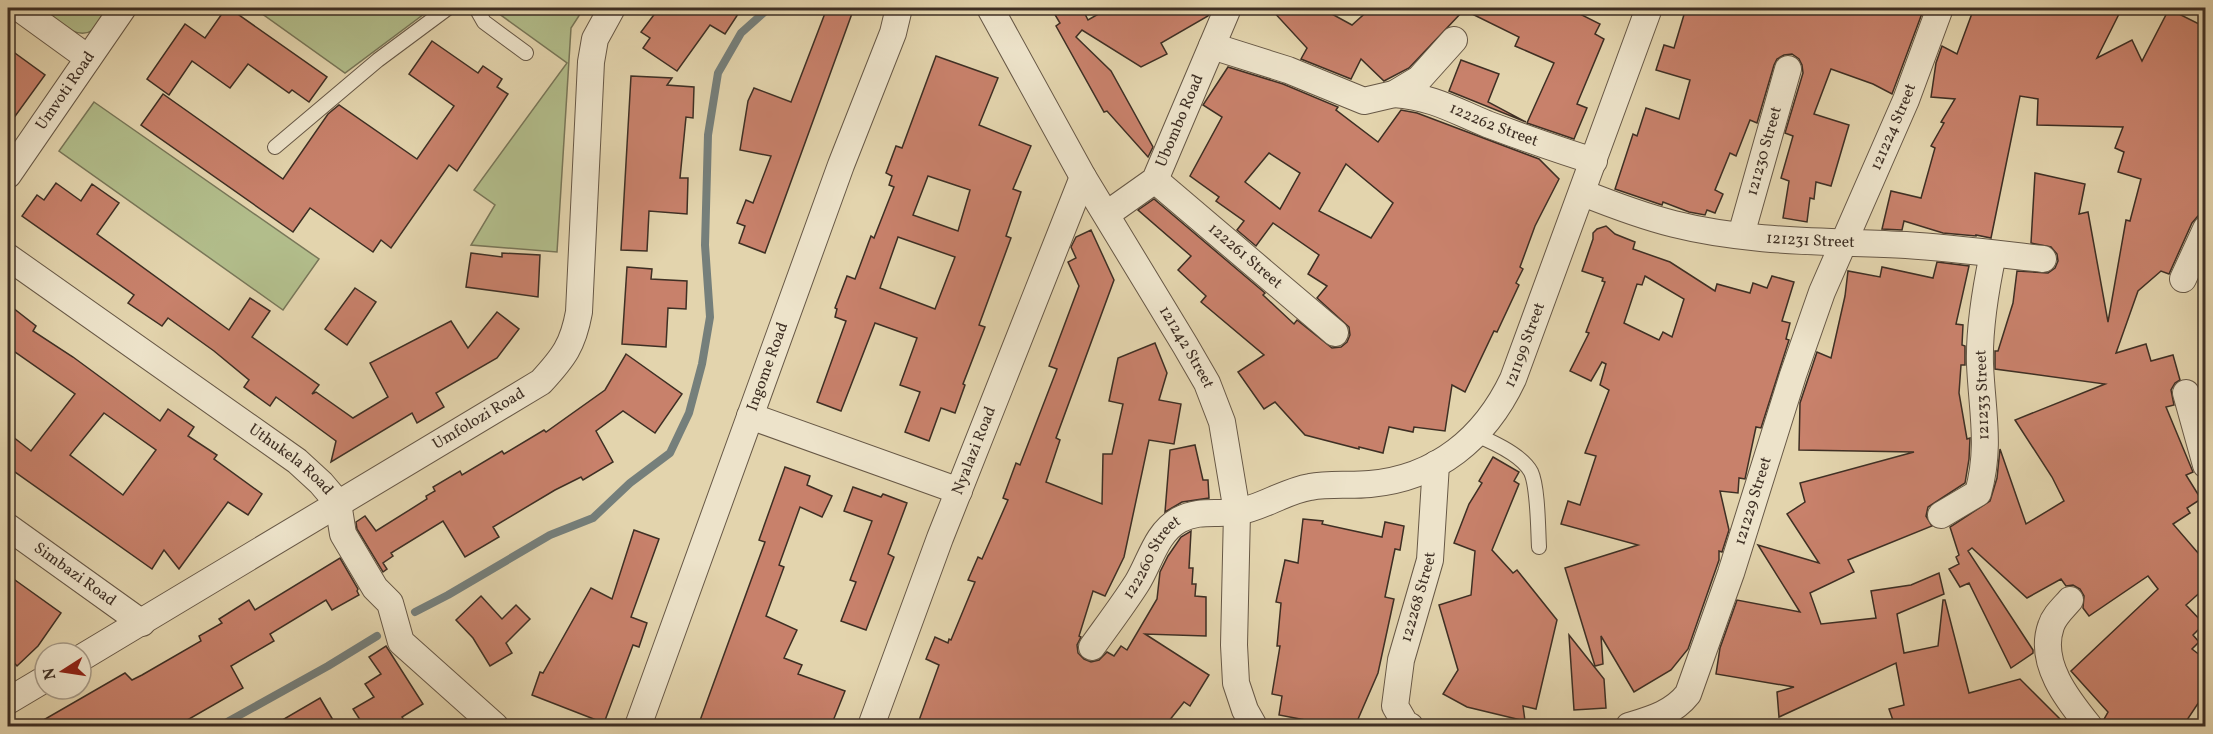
<svg xmlns="http://www.w3.org/2000/svg" width="2213" height="734" font-family="Vollkorn,serif">
  <rect width="100%" height="100%" fill="#e3d4ad"/>
  <filter id="stains"><feTurbulence type="fractalNoise" baseFrequency=".00333" numOctaves="4"/><feColorMatrix values="0 0 0 0 .2 0 0 0 0 .09 0 0 0 0 .02 0 0 0 .5 -.17"/></filter>
  <radialGradient id="worn" r=".72"><stop offset=".6" stop-color="#630" stop-opacity="0"/><stop offset="1" stop-color="#630" stop-opacity=".3"/></radialGradient>
  <!-- green -->
  <g fill="#b2bd8b" stroke="#787658" stroke-width="1.5">
    <path d="M39,8H110C105,14 100,26 93,30C75,42 52,17 39,8Z"/>
    <path d="M254,8H432L345,73Z"/>
    <path d="M491,8H584L571,28L557,252L471,245L495,205L474,190L567,63Z"/>
    <path d="M94,102L319,259L283,310L59,151Z"/>
  </g>
  <g fill="none" stroke-linecap="round" stroke-linejoin="round">
    <!-- stream -->
    <g stroke="#757f7b" stroke-width="8">
      <path d="M415,612L448,595L550,535L593,518L630,483L670,453L689,413L702,364L710,317L705,245L708,135L718,73L741,33L769,8"/>
      <path d="M220,726L328,666L377,636"/>
    </g>
  </g>
  <!-- building -->
  <g fill="#c8816b" stroke="#3e2f24" stroke-width="1.5" fill-rule="evenodd">
    <path d="M226,8H229L327,77L309,102L292,90L289,93L248,64L230,88L192,61L169,95L147,79L185,24L205,38Z"/>
    <path d="M659,8H742L725,34L710,25L677,71L643,48L650,38L641,32Z"/>
    <path d="M827,8H854L765,253L739,243L745,226L737,223L746,200L753,203L771,156L740,150L748,101L754,88L791,102Z"/>
    <path d="M1051,8H1082L1088,20L1109,8H1212L1208,16L1161,43L1167,54L1141,67L1082,30L1076,37L1111,71L1153,147L1148,157L1107,111L1104,112L1056,26L1060,23Z"/>
    <path d="M1270,8H1321L1352,25L1371,8H1555L1570,14L1572,10L1600,24L1595,34L1604,39L1577,104L1587,108L1574,139L1527,123L1554,63L1515,46L1519,37L1464,10L1409,68L1384,81L1361,59L1351,79L1301,59L1307,48Z"/>
    <path d="M1686,8H1924L1892,94L1873,84L1831,69L1814,114L1849,125L1831,186L1816,182L1814,199L1810,198L1807,222L1783,218L1789,181L1781,178L1793,136L1785,133L1803,73L1802,65L1799,59L1792,54L1784,55L1777,59L1774,65L1757,123L1750,120L1736,156L1730,153L1715,190L1723,194L1715,213L1707,210L1705,215L1689,212L1663,202L1662,205L1615,189L1633,134L1637,136L1646,108L1679,119L1690,80L1656,70L1664,45L1674,48Z"/>
    <path d="M1974,8H2122L2097,58L2132,40L2142,61L2169,9L2205,27V214L2198,216L2192,223L2169,274L2161,271L2138,291L2116,353L2146,344L2151,361L2173,355L2180,380L2175,383L2171,390L2174,405L2166,407L2193,472L2186,475L2201,499L2187,508L2190,513L2173,524L2205,561V588L2186,605L2204,624L2193,635L2199,642L2192,649L2205,659V693L2183,726H2104L2103,721L2108,712L2071,671L2158,589L2148,576L2089,616L2083,608L2084,596L2080,589L2073,585L2066,586L2061,579L2027,598L1972,548L1968,551L2033,650V653L2011,668L1969,583L1960,587L1949,569L1959,564L1956,557L1959,555L1950,527L1990,501L1997,478L2000,449L2026,524L2064,501L2052,477L2015,420L2105,384L1995,369V351H1998L2013,303L2017,271L2048,273L2055,268L2058,261L2057,254L2051,247L2031,243L2035,173L2085,184L2079,214L2088,212L2108,322L2126,220L2130,221L2141,179L2118,172L2124,152L2115,148L2123,127L2037,125L2038,99L2020,96L1991,238L1976,235V236L1943,233L1904,221L1902,230L1882,229L1891,191L1921,198L1935,148L1931,146L1944,123L1941,122L1955,99L1931,97L1936,63L1942,46L1957,54Z"/>
    <path d="M432,41L478,73L483,66L502,79L497,87L508,94L457,171L449,165L391,248L381,240L373,252L310,208L293,232L141,125L163,94L283,179L328,114L339,105L417,159L454,106L409,74Z"/>
    <path d="M8,48L45,75L8,126Z"/>
    <path d="M936,56L998,78L979,125L1031,146L1013,189L1021,192L1006,236L1011,238L979,325L985,327L963,384L965,385L955,413L941,408L929,441L905,432L920,392L900,385L917,338L875,323L841,411L817,402L846,321L835,317L837,309L835,308L847,276L855,279L871,236L874,238L894,187L889,185L892,176L886,173L896,146L902,148ZM928,176L970,190L958,231L913,215ZM898,237L955,257L935,309L880,288Z"/>
    <path d="M1461,60L1499,74L1488,102L1526,122L1449,91Z"/>
    <path d="M1228,67L1283,84L1338,107L1336,110L1378,142L1401,110L1417,113L1539,159L1559,179L1535,226L1520,267L1523,269L1516,283L1519,285L1497,332L1494,331L1465,392L1452,385L1445,431L1414,427L1413,432L1389,427L1383,453L1359,447V449L1305,435L1275,402L1264,409L1238,372L1264,355L1201,302L1206,296L1178,270L1191,256L1138,210L1154,199L1265,293L1263,295L1294,324L1297,320L1332,348L1341,347L1347,342L1350,335L1349,327L1317,298L1327,286L1308,274L1319,255L1273,223L1256,246L1237,230L1244,221L1216,201L1219,197L1190,176L1222,117L1203,105ZM1269,153L1300,173L1280,209L1245,182ZM1346,164L1393,203L1371,238L1319,211Z"/>
    <path d="M631,76L672,78L667,85L694,87L693,118L686,117L680,178H688L687,214L649,211L647,251L621,250Z"/>
    <path d="M56,183L81,201L92,184L119,203L97,234L229,330L250,298L270,311L252,337L319,385L312,394L316,392L353,418L388,397L370,363L451,321L468,348L497,312L519,329L497,358L436,393L444,407L417,423L412,413L331,462L336,441L276,397L270,406L244,387L249,380L214,351L168,318L162,326L128,303L134,295L22,216L37,195L44,200Z"/>
    <path d="M1606,226L1615,234L1635,242L1633,249L1670,262L1715,291L1717,284L1750,293L1753,283L1767,288L1772,276L1794,282L1782,321L1790,323L1786,339L1789,340L1761,428L1756,427L1745,479L1739,478L1738,493L1720,491L1729,530L1722,552L1719,551V560L1688,649L1671,670L1634,692L1601,636L1603,664L1595,666L1565,568L1638,545L1561,524L1568,501L1580,505L1596,456L1585,453L1609,390L1600,385L1606,364L1602,362L1591,381L1570,371L1589,333L1586,332L1605,282L1602,281L1603,278L1582,271L1593,239V233L1597,229ZM1645,276L1684,299L1672,337L1663,332L1659,340L1624,323L1637,284L1642,285Z"/>
    <path d="M1091,230L1114,280L1056,438L1060,440L1046,482L1102,504L1103,454H1112L1123,404L1109,401L1118,358L1155,343L1167,373L1159,400L1181,404L1174,444L1149,440L1124,557L1105,596L1093,591L1079,636L1081,637L1077,645L1078,653L1084,659L1091,662L1099,660L1107,652L1114,656L1121,646L1127,650L1157,599L1160,572L1168,556L1181,537L1191,531L1189,568H1193L1192,584H1196L1195,596L1206,597V636L1145,634L1209,675L1190,706L1184,702L1165,726H1151L1142,720L1137,726H917L939,665L926,659L935,637L948,643L949,639L951,640L975,582L968,580L978,557L982,559L1008,500L1003,498L1016,463L1020,465L1057,369L1049,366L1079,286L1068,262L1076,258L1071,247L1076,237Z"/>
    <path d="M471,253L502,257V253L540,255L538,297L466,287Z"/>
    <path d="M1937,262L1969,266L1956,324L1963,325L1962,345L1965,346V365H1961L1959,393L1967,439L1970,438L1969,459L1965,483L1928,507L1926,516L1932,526L1848,560L1854,572L1810,593L1821,624L1876,618L1871,591L1911,585L1939,573L1944,594L1897,614L1904,653L1938,646L1943,600H1945L1969,693L2020,679L2067,726H1895L1889,709L1904,705L1896,663L1779,717L1777,692L1794,687L1716,674L1720,648L1737,600L1800,612L1758,545L1819,563L1787,514L1805,502L1800,483L1914,452L1799,450L1800,403L1817,352L1831,358L1845,296L1848,271L1880,277L1882,267L1933,278Z"/>
    <path d="M627,267L652,269L651,279L687,281L686,309L668,308L666,347L622,344Z"/>
    <path d="M355,288L376,302L347,345L325,329Z"/>
    <path d="M8,304L36,326L33,331L73,357L160,421L168,409L194,427L188,436L217,455L214,459L262,494L248,515L228,502L179,569L164,550L152,569L8,467V433L31,451L75,394L8,347ZM104,413L156,450L123,495L70,455Z"/>
    <path d="M626,354L682,394L655,433L623,411L596,431L613,462L583,480L581,477L555,490L493,527L499,537L465,557L443,521L391,553L393,556L383,563L387,569L383,572L357,529L356,522L365,516L376,531L427,499L426,496L435,491L433,487L460,471L462,475L502,451L504,454L544,430L546,432L605,390Z"/>
    <path d="M1195,445L1203,480H1208L1209,498L1182,502L1165,512L1170,450Z"/>
    <path d="M1493,457L1519,472L1514,481L1519,484L1492,550L1513,573L1517,570L1557,620L1536,709L1523,706L1525,721L1467,707L1443,694L1458,670L1439,605L1471,595L1475,551L1454,543L1469,504L1482,483L1479,481Z"/>
    <path d="M785,467L810,476L807,485L832,496L822,517L800,507L779,565L784,567L766,616L797,630L784,658L802,665L798,674L845,691L831,726H698L765,542L759,540Z"/>
    <path d="M853,487L881,497L883,494L907,503L888,554L894,557L866,630L841,621L856,582L850,580L872,521L844,511Z"/>
    <path d="M1303,519L1323,521L1322,524L1382,537L1385,522L1404,526L1400,550L1395,549L1385,597L1394,599L1378,673L1355,726H1296L1305,720L1279,715L1282,696L1272,694L1280,646H1277L1281,603L1276,602L1285,560L1298,563Z"/>
    <path d="M634,530L659,539L631,617L647,623L639,647L633,645L604,723L532,695L540,672L543,673L591,588L612,599Z"/>
    <path d="M340,558L358,589L357,591L359,595L332,610L326,600L270,634L274,641L231,666L243,688L177,726H33L125,673L132,680L142,675L201,641L199,636L222,623L219,619L249,600L255,610Z"/>
    <path d="M8,575L61,613L38,646L17,666L8,656Z"/>
    <path d="M481,596L502,619L516,605L530,619L506,643L512,653L490,666L473,638L456,620Z"/>
    <path d="M1569,635L1604,679L1606,708L1574,710Z"/>
    <path d="M386,646L423,704L402,717L408,726H364L353,709L374,697L365,684L381,674L369,657Z"/>
    <path d="M320,698L333,720L321,726H272Z"/>
  </g>
  <g fill="none" stroke-linecap="round" stroke-linejoin="round">
    <!-- lane casing -->
    <g stroke="#675846" stroke-width="16">
      <g id="lane">
        <path d="M476,8L484,22L526,53"/>
        <path d="M275,147L378,60L448,8"/>
        <path d="M1476,435C1493,442 1522,455 1531,472C1538,487 1538,529 1539,547"/>
      </g>
    </g>
    <!-- street casing -->
    <g stroke="#675846" stroke-width="28">
      <g id="street">
        <path d="M19,8L88,58"/>
        <path id="s1" d="M990,8L1083,177L1185,345L1207,383L1222,422L1237,512L1234,645L1236,683L1245,710L1254,726"/>
        <path d="M1212,46L1288,70L1364,101L1394,94L1419,79L1454,40"/>
        <path id="s2" d="M1394,94C1433,97 1453,110 1487,124C1522,137 1558,150 1594,161"/>
        <path id="s3" d="M8,175L123,8"/>
        <path id="s4" d="M1155,180L1335,333"/>
        <path id="s5" d="M1583,193C1613,205 1642,216 1674,224C1749,243 1829,241 1906,245C1952,248 1998,254 2043,259"/>
        <path id="s6" d="M1107,214L1155,180L1228,8"/>
        <path id="s7" d="M1741,235L1788,69"/>
        <path id="s8" d="M8,257L297,461L321,483L338,503L343,534L375,588L390,603L401,642L495,726"/>
        <path d="M2183,279L2206,229"/>
        <path d="M2186,393L2206,465"/>
        <path d="M750,416L959,491"/>
        <path d="M1941,515L1978,493C1991,447 1982,411 1980,364C1979,330 1986,287 1993,254"/>
        <path id="s9" d="M8,527L142,623"/>
        <path d="M2070,600C2063,608 2054,616 2051,626C2038,663 2068,700 2089,726"/>
        <path id="s10" d="M1092,647C1107,626 1123,605 1137,583C1150,562 1156,533 1179,520C1199,509 1217,515 1237,512C1262,508 1285,491 1310,487C1329,483 1350,486 1370,484C1437,478 1485,438 1513,379L1649,8"/>
        <path id="s11" d="M81,658L541,382C564,357 573,345 579,312L591,62L595,39L612,8"/>
        <path d="M8,701L45,679"/>
        <path id="s12" d="M638,726L841,165L893,33L899,8"/>
        <path id="s13" d="M871,726L940,538L1083,177"/>
        <path id="s14" d="M1410,726L1406,725L1395,706L1401,660L1430,560L1436,464"/>
        <path id="s15" d="M1629,726C1652,719 1673,713 1688,694L1731,573L1793,375L1822,292L1906,100L1940,8"/>
      </g>
    </g>
    <!-- lane -->
    <use href="#lane" stroke="#ede3ca" stroke-width="14"/>
    <!-- street -->
    <use href="#street" stroke="#ede3ca" stroke-width="26"/>
  </g>
  <g text-anchor="middle" dominant-baseline="central" stroke-width="5" stroke-linejoin="round" paint-order="stroke">
    <!-- street labels -->
    <g font-size="16" fill="#3e2f24" stroke="#ede3ca">
      <text stroke="none"><textPath href="#s3" startOffset="102">Umvoti Road</textPath></text>
      <text stroke="none"><textPath href="#s6" startOffset="123">Ubombo Road</textPath></text>
      <text stroke="none"><textPath href="#s2" startOffset="105">122262 Street</textPath></text>
      <text stroke="none"><textPath href="#s15" startOffset="672">121224 Street</textPath></text>
      <text stroke="none"><textPath href="#s7" startOffset="87">121230 Street</textPath></text>
      <text stroke="none"><textPath href="#s5" startOffset="234">121231 Street</textPath></text>
      <text stroke="none"><textPath href="#s4" startOffset="118">122261 Street</textPath></text>
      <text stroke="none"><textPath href="#s10" startOffset="574">121199 Street</textPath></text>
      <text stroke="none"><textPath href="#s1" startOffset="392">121242 Street</textPath></text>
      <text stroke="none"><textPath href="#s12" startOffset="382">Ingome Road</textPath></text>
      <text transform="translate(1983 395) rotate(-92)">121233 Street</text>
      <text stroke="none"><textPath href="#s11" startOffset="464">Umfolozi Road</textPath></text>
      <text stroke="none"><textPath href="#s13" startOffset="294">Nyalazi Road</textPath></text>
      <text stroke="none"><textPath href="#s8" startOffset="348">Uthukela Road</textPath></text>
      <text stroke="none"><textPath href="#s15" startOffset="272">121229 Street</textPath></text>
      <text stroke="none"><textPath href="#s10" startOffset="108">122260 Street</textPath></text>
      <text stroke="none"><textPath href="#s9" startOffset="82">Simbazi Road</textPath></text>
      <text stroke="none"><textPath href="#s14" startOffset="138">122268 Street</textPath></text>
    </g>
  </g>
  <!-- margin -->
  <rect width="2213" height="734" fill="none" stroke="#e3d4ad" stroke-width="30"/>
  <rect x="9" y="9" width="2195" height="716" fill="none" stroke="#3e2f24" stroke-width="3"/>
  <rect x="15" y="15" width="2183" height="704" fill="none" stroke="#3e2f24" stroke-width="1.5"/>
  <!-- north arrow -->
  <g transform="translate(63 671) rotate(258)"><circle r="28" fill="#ede3ca" stroke="#a79b88" stroke-width="1.5"/>
  <path d="M0-4.5L10 22L0 15L-10 22Z" fill="#8f2418"/>
  <text y="-9" font-size="16" font-weight="bold" text-anchor="middle" fill="#3e2f24">N</text>
  </g>
  <rect width="100%" height="100%" filter="url(#stains)"/>
  <rect width="100%" height="100%" fill="url(#worn)"/>
</svg>
